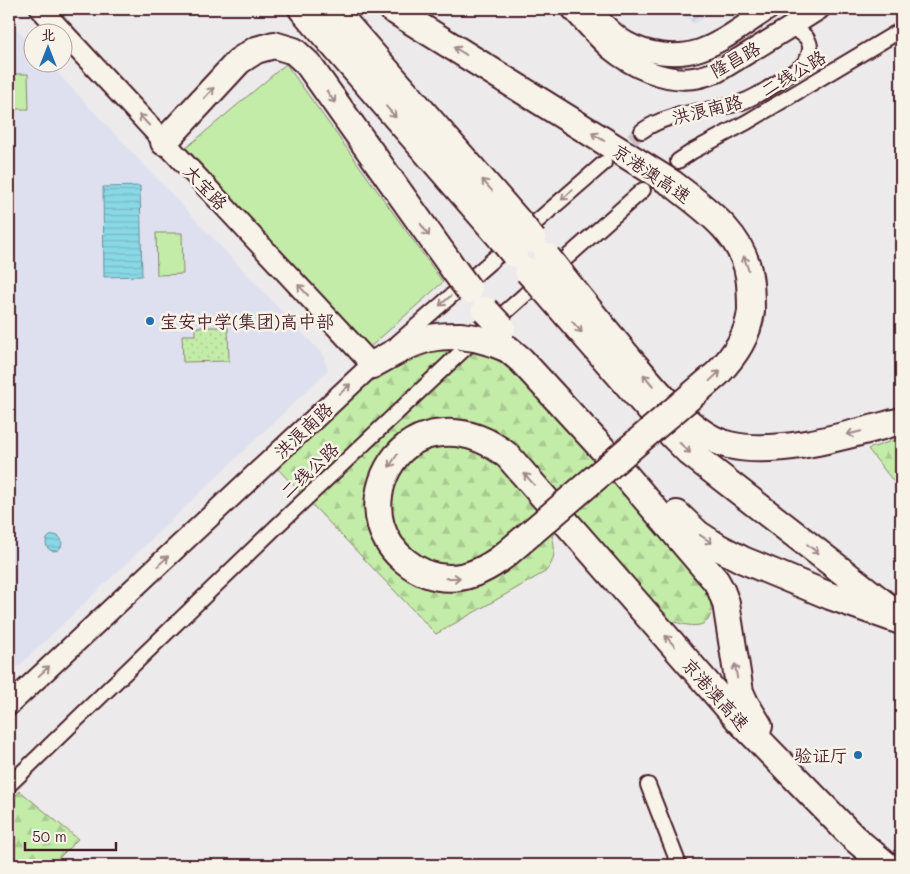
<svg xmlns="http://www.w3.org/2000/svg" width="910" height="874" font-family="Mali,'LXGW WenKai TC',sans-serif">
  <defs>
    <pattern id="industrial-furrows" width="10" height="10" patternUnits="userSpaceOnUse" patternTransform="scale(1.25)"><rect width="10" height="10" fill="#dee0ef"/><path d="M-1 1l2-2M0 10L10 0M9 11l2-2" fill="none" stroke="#c0c0cd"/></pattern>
    <pattern id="forest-firs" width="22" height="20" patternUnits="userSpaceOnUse" patternTransform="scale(1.25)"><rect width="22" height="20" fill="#c3eca8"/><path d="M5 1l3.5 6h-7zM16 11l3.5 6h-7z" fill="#a9ca91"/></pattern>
    <pattern id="garden-dots" width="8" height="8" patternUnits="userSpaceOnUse" patternTransform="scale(1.25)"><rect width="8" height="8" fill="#c3eca8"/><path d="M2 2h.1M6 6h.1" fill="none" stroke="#a9ca91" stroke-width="1.8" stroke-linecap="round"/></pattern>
    <pattern id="water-rules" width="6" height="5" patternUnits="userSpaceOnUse" patternTransform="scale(1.25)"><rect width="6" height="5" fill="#89d8e5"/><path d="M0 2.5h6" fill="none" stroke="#78b9c5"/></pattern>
  </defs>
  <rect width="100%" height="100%" fill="#eceaeb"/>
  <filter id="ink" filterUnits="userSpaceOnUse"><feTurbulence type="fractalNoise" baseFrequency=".02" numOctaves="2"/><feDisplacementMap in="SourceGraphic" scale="10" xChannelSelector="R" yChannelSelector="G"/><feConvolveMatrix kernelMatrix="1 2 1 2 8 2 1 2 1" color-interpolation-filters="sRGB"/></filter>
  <g filter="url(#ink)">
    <!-- built -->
    <path fill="#dee0ef" d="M9,20L32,46V62L48,63L323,355L328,370L19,666H9Z"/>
    <!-- industrial -->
    <path fill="url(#industrial-furrows)" d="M678,9H719L694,24Z"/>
    <!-- forest -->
    <g fill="url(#forest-firs)" stroke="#86866a">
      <path d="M428,345L456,346L491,355L521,379L628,497L702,584C707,593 712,600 711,610C710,633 683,625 669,620L569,522L552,536C556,549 555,562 545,572L436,634L276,467L377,368Z"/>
      <path d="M901,438V491L868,449Z"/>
      <path d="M20,791L78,839L52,865H9V802Z"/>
    </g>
    <!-- park -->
    <g fill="#c3eca8" stroke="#86866a">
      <path d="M286,64L443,282L369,348L186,148Z"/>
      <path d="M9,74H28L29,109H9Z"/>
      <path d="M156,233H182L183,274L157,275Z"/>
    </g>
    <!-- garden -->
    <path fill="url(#garden-dots)" stroke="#86866a" d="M195,327H228L229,361L183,362L182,335H195Z"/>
    <!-- water -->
    <g fill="url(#water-rules)" stroke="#708e9b">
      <path d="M140,186L142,276L104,277L103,187Z"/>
      <circle cx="54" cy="543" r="8"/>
    </g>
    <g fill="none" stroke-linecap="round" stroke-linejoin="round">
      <!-- street-tunnel -->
      <path stroke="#ccc1c5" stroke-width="14" stroke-dasharray="14 7" stroke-linecap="butt" d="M616,153L642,131"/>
      <!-- street casing -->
      <g stroke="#4a1f2b" stroke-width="18">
        <g id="street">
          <path d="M642,131C671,110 709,113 742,102C762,95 783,78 801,67C817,49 811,34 789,28"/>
          <path d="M678,161L693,151L747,122L901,30"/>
          <path d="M492,324L643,190"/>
          <path d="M397,343L604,163"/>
          <path d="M9,785L278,525L476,338"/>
          <path d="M648,785L679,865"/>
        </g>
      </g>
      <!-- secondary casing -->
      <g stroke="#4a1f2b" stroke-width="24">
        <g id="secondary">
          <path d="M572,9C584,22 596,36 609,48C632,67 664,82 694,78C702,77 709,74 717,72L789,28L819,9"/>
          <path d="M597,17C606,26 615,36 626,42C647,54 677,58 700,50C725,41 747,23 769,9"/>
          <path d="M9,705L372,365L41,9"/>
        </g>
      </g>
      <!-- highway casing -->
      <g stroke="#4a1f2b" stroke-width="30">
        <g id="highway">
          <path d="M302,9L501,238"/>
          <path d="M333,9L519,222"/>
          <path d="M392,9L673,184C704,208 743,234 749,276C751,287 751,299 751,311"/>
          <path d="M164,142L239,61L256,50L274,45L294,51L308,64L455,271"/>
          <path d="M562,276C585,305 608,333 632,362C656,390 692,436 729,445C779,457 851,434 901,421"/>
          <path d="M545,290L669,432L690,453L892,610"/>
          <path d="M493,343L508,349L521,360L610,457L716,581L721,590L726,603L740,692L745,703L759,726"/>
          <path d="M372,365C392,354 414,340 437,337C445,336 453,336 460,336"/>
          <path d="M677,514L698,534L718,547L743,560L830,596L901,621"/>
          <path d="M505,555C474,580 438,588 405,561C394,552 385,539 381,526C370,488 393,441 434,434C462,429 486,438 508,456L738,719L854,838L886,865"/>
        </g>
      </g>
      <!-- street -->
      <use href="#street" stroke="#f7f3e8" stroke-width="14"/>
      <!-- secondary -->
      <use href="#secondary" stroke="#f7f3e8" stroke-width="20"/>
      <!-- highway -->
      <use href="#highway" stroke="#f7f3e8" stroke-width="26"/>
      <!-- highway-bridge casing -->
      <g stroke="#4a1f2b" stroke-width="30" stroke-linecap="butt">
        <g id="highway-bridge">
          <path d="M519,222L533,240"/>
          <path d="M501,238L514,254"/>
          <path d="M547,257L562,276"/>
          <path d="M455,271L469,290"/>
          <path d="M528,271L545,290"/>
          <path d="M485,310L502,328"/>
          <path d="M460,336L475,338L493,343"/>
          <path d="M505,555L718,373C735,355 748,336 751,311"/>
        </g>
      </g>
      <!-- highway-bridge -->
      <use href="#highway-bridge" stroke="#f7f3e8" stroke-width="26"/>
    </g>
    <!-- one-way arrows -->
    <defs><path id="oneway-shaft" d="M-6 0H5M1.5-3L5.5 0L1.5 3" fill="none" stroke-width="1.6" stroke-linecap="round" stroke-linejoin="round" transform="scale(1.25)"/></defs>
    <g stroke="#a0898a">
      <use href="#oneway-shaft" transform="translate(460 51) rotate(-148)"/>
      <use href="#oneway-shaft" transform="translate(209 93) rotate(-47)"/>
      <use href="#oneway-shaft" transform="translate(331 97) rotate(54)"/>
      <use href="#oneway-shaft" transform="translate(391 112) rotate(49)"/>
      <use href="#oneway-shaft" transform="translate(144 120) rotate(-133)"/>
      <use href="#oneway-shaft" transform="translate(598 137) rotate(-148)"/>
      <use href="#oneway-shaft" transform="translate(487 185) rotate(-131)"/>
      <use href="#oneway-shaft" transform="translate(567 195) rotate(139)"/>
      <use href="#oneway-shaft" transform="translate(425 230) rotate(55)"/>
      <use href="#oneway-shaft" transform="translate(746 263) rotate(-109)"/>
      <use href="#oneway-shaft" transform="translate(303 290) rotate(-133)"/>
      <use href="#oneway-shaft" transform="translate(445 301) rotate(139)"/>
      <use href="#oneway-shaft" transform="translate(577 327) rotate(49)"/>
      <use href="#oneway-shaft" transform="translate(715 376) rotate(-43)"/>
      <use href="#oneway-shaft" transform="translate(648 380) rotate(-130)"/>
      <use href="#oneway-shaft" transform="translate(345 389) rotate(-43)"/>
      <use href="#oneway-shaft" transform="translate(854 433) rotate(166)"/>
      <use href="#oneway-shaft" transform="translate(685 448) rotate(44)"/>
      <use href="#oneway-shaft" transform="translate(393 461) rotate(123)"/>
      <use href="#oneway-shaft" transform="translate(529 479) rotate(-131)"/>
      <use href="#oneway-shaft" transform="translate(706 539) rotate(34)"/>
      <use href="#oneway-shaft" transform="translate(813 549) rotate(38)"/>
      <use href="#oneway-shaft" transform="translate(163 561) rotate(-43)"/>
      <use href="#oneway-shaft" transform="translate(453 578) rotate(-2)"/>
      <use href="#oneway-shaft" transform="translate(670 641) rotate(-131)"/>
      <use href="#oneway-shaft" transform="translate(44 671) rotate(-43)"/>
      <use href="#oneway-shaft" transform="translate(736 671) rotate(-99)"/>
    </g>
  </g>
  <!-- markers -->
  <g fill="#1f6fb2" stroke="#f7f3e8" stroke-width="2">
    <circle cx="150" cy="321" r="5"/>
    <circle cx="858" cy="755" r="5"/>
  </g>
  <g text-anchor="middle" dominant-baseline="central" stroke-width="5" stroke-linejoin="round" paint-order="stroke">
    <!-- street labels -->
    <g font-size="18" fill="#4a1f2b" stroke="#f7f3e8">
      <text transform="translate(735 59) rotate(-29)">隆昌路</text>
      <text transform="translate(793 73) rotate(-31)">二线公路</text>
      <text transform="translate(707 109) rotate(-14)">洪浪南路</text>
      <text transform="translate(652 173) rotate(34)">京港澳高速</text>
      <text transform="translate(206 187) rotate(47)">大宝路</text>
      <text transform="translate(303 430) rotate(-43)">洪浪南路</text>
      <text transform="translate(309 470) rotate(-43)">二线公路</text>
      <text transform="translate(716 694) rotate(48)">京港澳高速</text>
    </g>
    <!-- poi labels -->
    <g font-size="18" fill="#4a1f2b" stroke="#f7f3e8" text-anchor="start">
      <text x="160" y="321">宝安中学(集团)高中部</text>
      <text x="848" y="755" text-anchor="end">验证厅</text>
    </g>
  </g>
  <!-- margin -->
  <rect width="910" height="874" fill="none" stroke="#f7f3e8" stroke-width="30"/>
  <rect x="15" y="15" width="880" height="844" fill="none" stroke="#4a1f2b" stroke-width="2" filter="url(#ink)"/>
  <!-- north arrow -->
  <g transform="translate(48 48)"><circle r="24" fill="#f7f3e8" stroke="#b29e9c"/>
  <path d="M0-4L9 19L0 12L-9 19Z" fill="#1f6fb2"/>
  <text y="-8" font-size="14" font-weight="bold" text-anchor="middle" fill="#4a1f2b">北</text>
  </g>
  <!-- scale -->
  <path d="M25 842v8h91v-8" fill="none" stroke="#4a1f2b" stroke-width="2.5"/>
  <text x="32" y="842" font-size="15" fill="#4a1f2b" stroke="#f7f3e8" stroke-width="4" paint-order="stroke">50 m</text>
</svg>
